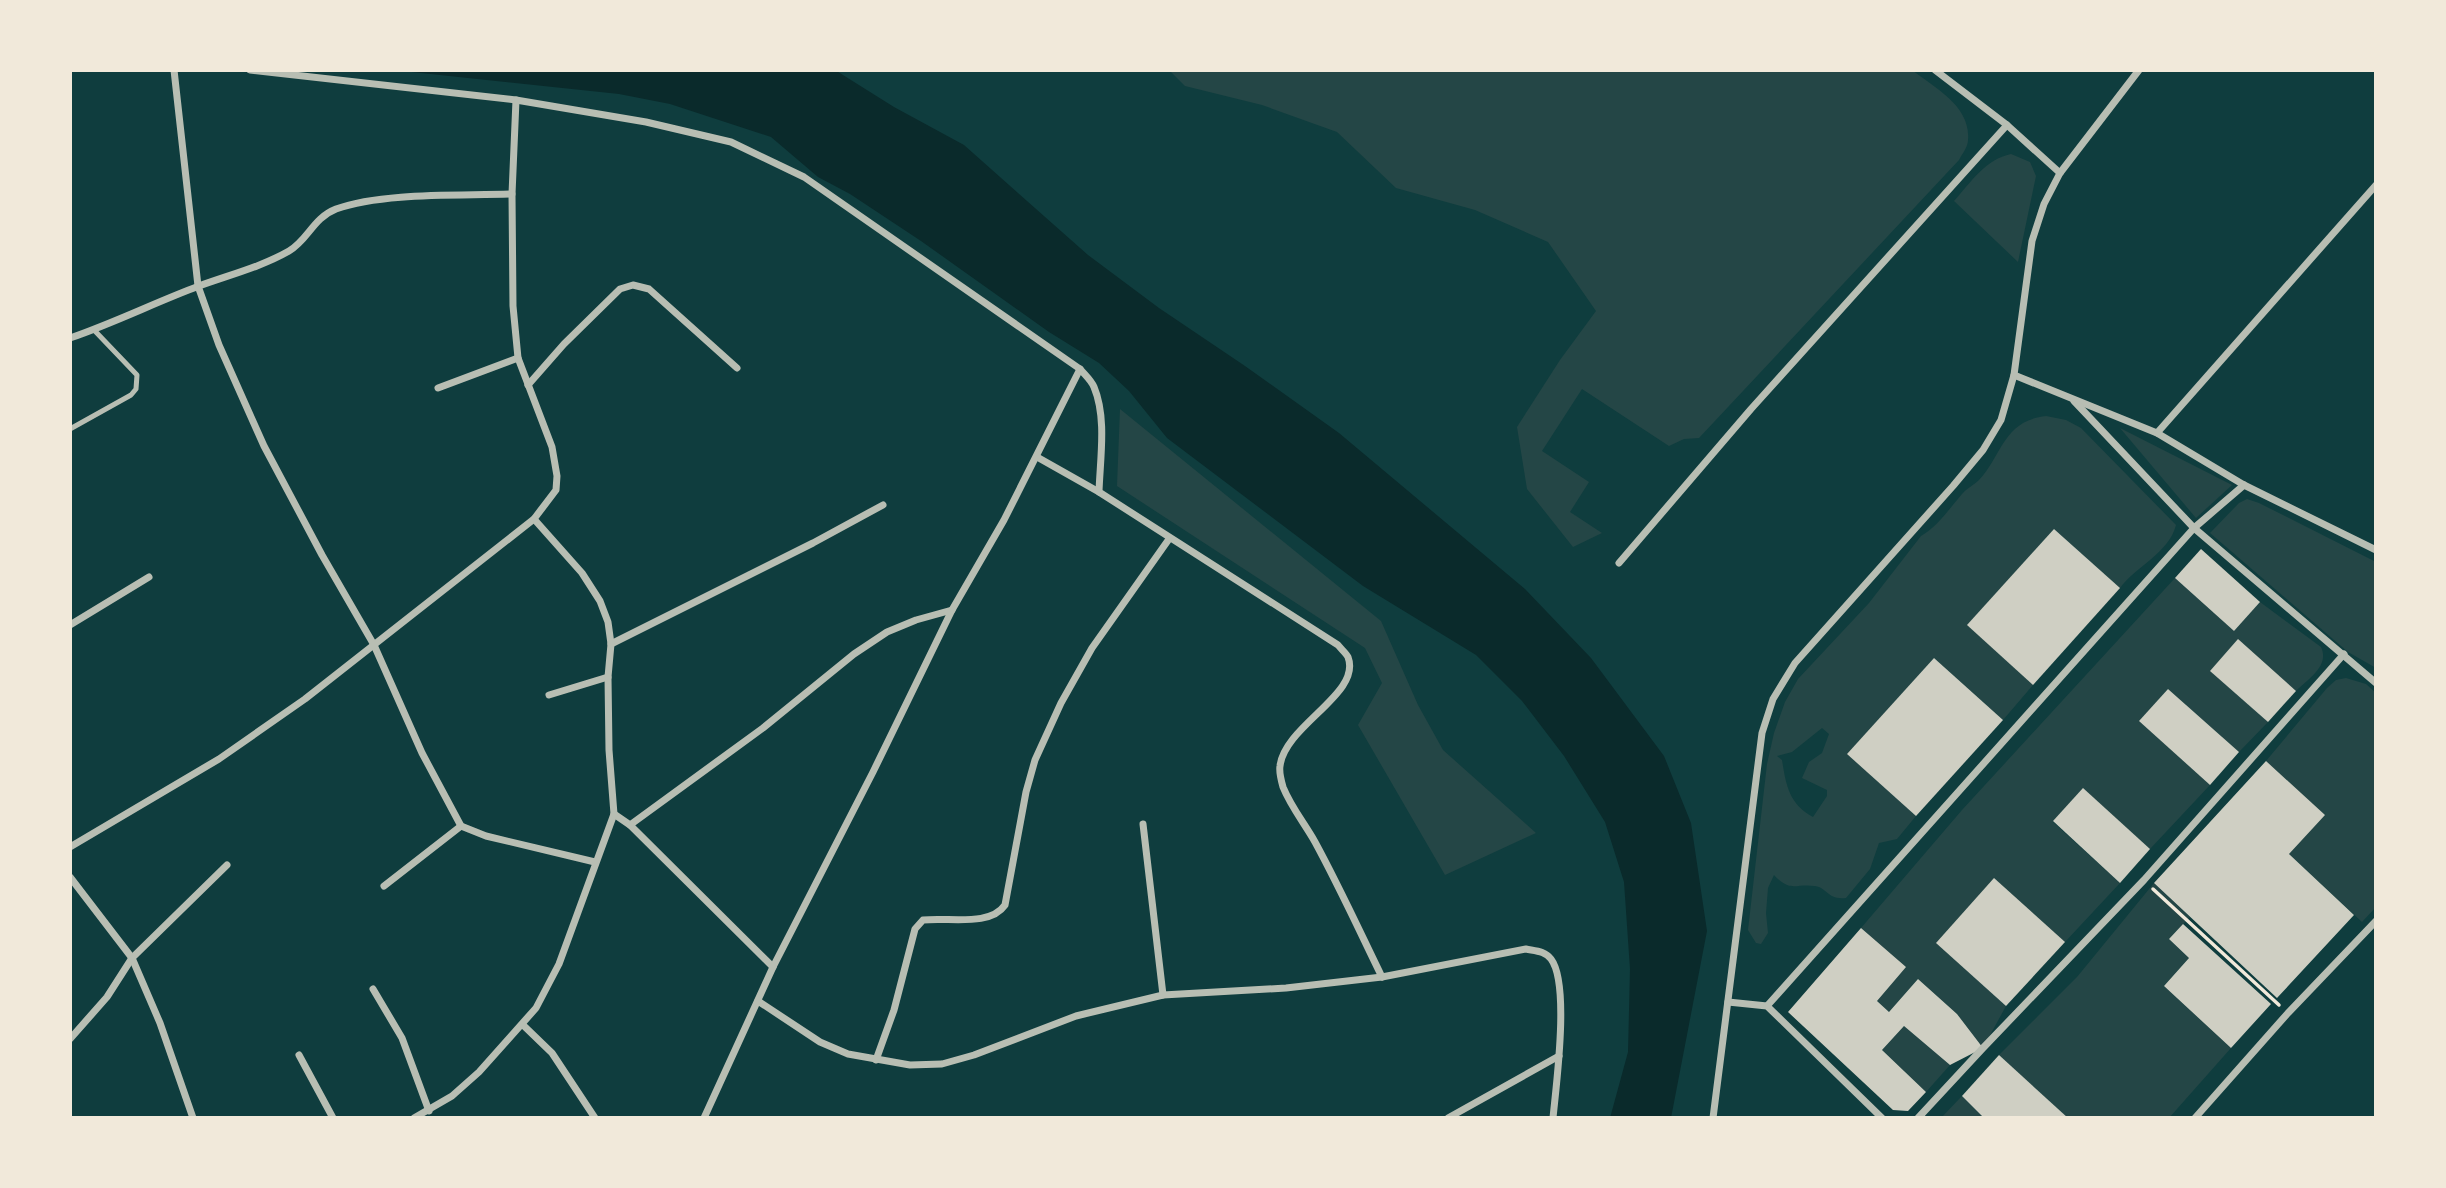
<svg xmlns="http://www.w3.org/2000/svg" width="2446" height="1188" font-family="'Roboto Condensed',sans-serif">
  <rect width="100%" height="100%" fill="#0f3d3e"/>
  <!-- green -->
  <g fill="#244646" fill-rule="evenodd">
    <path d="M1169,70H1912C1935,88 1971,106 1968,140C1968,147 1962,154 1959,160L1699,438L1684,439L1669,446L1582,389L1542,451L1589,482L1570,512L1602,533L1573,547L1527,489L1517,427L1560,360L1596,311L1548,242L1475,210L1396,188L1337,132L1262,105L1185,86Z"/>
    <path d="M2011,154L2030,162L2036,176L2018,262L1954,201C1971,182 1986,159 2011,154Z"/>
    <path d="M1120,409L1381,621L1418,705L1443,750L1536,833L1445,875L1358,725L1382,683L1365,648L1117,486Z"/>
    <path d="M2046,416L2066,420L2081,428L2176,525C2169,553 2135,567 2120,588L2054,529L1968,625L2033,685L2003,720L1934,658L1848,754L1916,816L1897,839L1879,843L1870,869L1846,898C1827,900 1828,888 1815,886C1795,883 1791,893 1774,875L1768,888L1766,913L1768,933L1761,944L1756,943L1748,930L1767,764L1774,733L1785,702L1798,679L1869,603L1921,536C1938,526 1949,509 1962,494C1967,488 1974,485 1979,480C2003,454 2003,421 2046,416ZM1822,728L1829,734L1822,753L1809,762L1802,778L1827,790V796L1813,817C1789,804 1786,785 1782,760L1777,756L1792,752Z"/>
    <path d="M2120,428L2232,485L2196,518Z"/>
    <path d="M2247,499L2259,503L2376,562V668L2348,652L2210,533L2239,503Z"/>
    <path d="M2175,578L2234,631L2260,602L2321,647C2330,666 2308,679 2296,691L2211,671L2268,722L2239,752L2168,689L2140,721L2210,785L2150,849L2083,789L2053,822L2120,883L2065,942L1937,943L2006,1006L1983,1048L1957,1014L1918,979L1889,1012L1877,1001L1905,967L1861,928L1962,810Z"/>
    <path d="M2346,678L2366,684L2376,693V907L2362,922L2289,854L2324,815L2266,761L2327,688L2336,680Z"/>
    <path d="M2154,883L2190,917L2169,939L2189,958L2164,986L2231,1048L2169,1118H2068L1999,1055L2077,977Z"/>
    <path d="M1904,1026L1950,1065L1926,1092L1882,1050Z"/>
    <path d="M1962,1096L1984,1118H1941Z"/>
  </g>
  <!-- water -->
  <path fill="#0a2a2b" d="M393,70H835L894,107L964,145L1088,255L1159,308L1245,366L1339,433L1525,589L1591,658L1664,756L1691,823L1707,931L1671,1118H1610L1628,1052L1630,969L1624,882L1605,822L1564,756L1522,701L1476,655L1363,586L1167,438L1129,391L1099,363L1049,332L921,241L850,194L818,177L771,137L670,104L619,94Z"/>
  <!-- building -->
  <g fill="#cfcfc3">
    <path d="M2054,529L2120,588L2033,685L1967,625Z"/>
    <path d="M2201,549L2260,602L2234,631L2175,578Z"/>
    <path d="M2238,639L2296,691L2268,722L2210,671Z"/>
    <path d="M1934,658L2003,720L1916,816L1847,754Z"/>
    <path d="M2168,689L2239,752L2210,785L2139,721Z"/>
    <path d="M2266,761L2325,815L2289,854L2354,915L2277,998L2154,883Z"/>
    <path d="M2083,788L2150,849L2120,883L2053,821Z"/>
    <path d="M1994,878L2065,942L2006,1006L1936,943Z"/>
    <path d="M2183,924L2271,1004L2231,1048L2164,986L2189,958L2169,939Z"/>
    <path d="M1861,928L1906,967L1877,1001L1889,1012L1918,979L1957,1014L1983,1048L1950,1065L1904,1026L1882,1050L1926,1092L1908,1111L1893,1110L1788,1012Z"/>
    <path d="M1999,1055L2068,1118H1984L1962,1096Z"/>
  </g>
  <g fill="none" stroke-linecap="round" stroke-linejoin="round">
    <!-- path -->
    <path stroke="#f1e9da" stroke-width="3.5" d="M2153,889L2279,1005"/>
    <!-- pedestrian -->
    <path stroke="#b8beb3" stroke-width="5" d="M70,429L131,395L136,389L137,375L94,330"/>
    <!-- minor -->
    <g stroke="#b8beb3" stroke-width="7">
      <path d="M174,70L198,286L219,345L264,446L322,555L374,645L422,753L461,826L486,836L595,862"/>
      <path d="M250,70L516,100L646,122L731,142L804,177L1080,369C1085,375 1091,380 1094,387C1107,418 1100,459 1099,492L1338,645C1341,649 1346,653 1348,657C1362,694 1285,725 1280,766C1279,772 1281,780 1283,787C1291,807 1305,824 1315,842C1339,886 1360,932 1382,977"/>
      <path d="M1935,70L2007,125L2060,173"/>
      <path d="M70,338C114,323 156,302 199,286C229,275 261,267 289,251C308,240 313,218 336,209C383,192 461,196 512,194"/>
      <path d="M2014,375L2157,433L2244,485L2376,550"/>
      <path d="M528,385L564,344L620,289L633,285L649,289L737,368"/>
      <path d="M438,388L518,358"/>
      <path d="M2074,401L2194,528L2376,683"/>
      <path d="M2157,433L2376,185"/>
      <path d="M1037,457L1099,492"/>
      <path d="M1619,563L1751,409L2007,125"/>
      <path d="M70,625L149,577"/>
      <path d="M611,644L813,543L883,505"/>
      <path d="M549,695L608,677"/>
      <path d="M614,814L630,825L773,967"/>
      <path d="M1143,824L1163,995"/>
      <path d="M630,825L763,728L854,654L887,632L916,620L952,610"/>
      <path d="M70,847L219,759L305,699L534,519L556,490L557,476L552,447L518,358L513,306L512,194L516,100"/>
      <path d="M70,877L132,958L160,1023L193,1118"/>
      <path d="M384,886L461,826"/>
      <path d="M373,989L402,1038L429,1111"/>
      <path d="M758,1001L820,1042L848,1054L910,1065L942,1064L974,1055L1076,1016L1163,995L1286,988L1382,977L1526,949C1536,951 1545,951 1551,959C1570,984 1556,1086 1553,1118"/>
      <path d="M1728,1002L1767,1006L1882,1118"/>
      <path d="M1767,1006L2194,528L2244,485"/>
      <path d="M523,1025L552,1053L595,1118"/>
      <path d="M70,1039L107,997L132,958L227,865"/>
      <path d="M299,1055L333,1118"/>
      <path d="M876,1060L894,1010L915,929L923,920C949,917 990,927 1005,905L1026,792L1035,760L1061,703L1092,648L1169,539"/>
      <path d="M414,1118L452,1096L479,1072L536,1008L559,964L614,814L609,750L608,677L611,644L608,622L600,601L582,573L534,519"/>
      <path d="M704,1118L773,967L873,772L952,610L1004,520L1080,369"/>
      <path d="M1448,1118L1559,1056"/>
      <path d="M1713,1118L1762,733L1773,699L1795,663L1953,486L1983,450L2001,420L2014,375L2032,241L2044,204L2060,173L2139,70"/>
      <path d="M1918,1118L1983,1048L2144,880L2344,654"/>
      <path d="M2195,1118L2288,1013L2376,921"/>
    </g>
  </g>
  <!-- border -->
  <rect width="2446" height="1188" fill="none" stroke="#f1e9da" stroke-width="144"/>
</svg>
